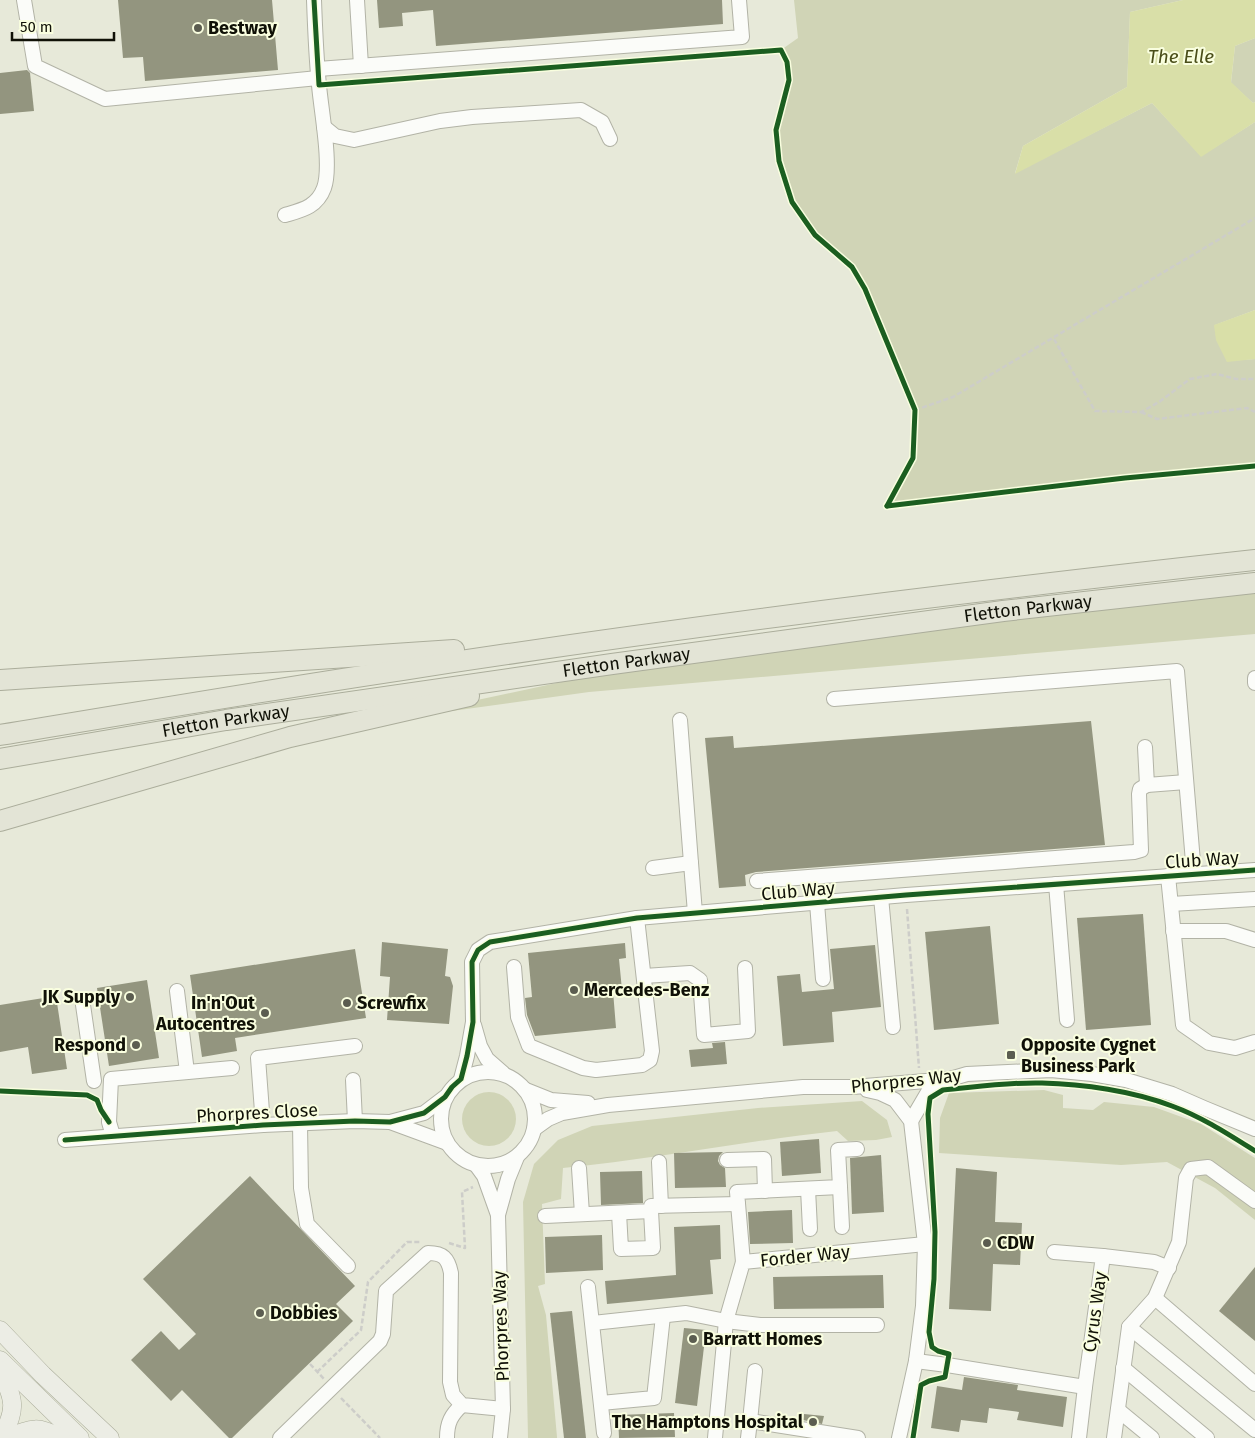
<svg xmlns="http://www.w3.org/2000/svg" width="1255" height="1438" font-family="'Fira Sans',sans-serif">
  <rect width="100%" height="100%" fill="#e7e9d9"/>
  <!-- green -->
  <g fill="#d0d4b6">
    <path d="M794,0H1183L1130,12L1127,87L1023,146L1015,173L1152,103L1201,156L1255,122V310L1215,325L1227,361L1255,359V466L1125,478L887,506L913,458L915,410L865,289L852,268L815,235L792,202L779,161L776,130L789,80L787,62L781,50L798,38Z"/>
    <path d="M1255,38V102L1253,103L1231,83L1235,46Z"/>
    <path d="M1255,592V634L589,692L379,721L580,678L836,640Z"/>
    <path d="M1044,1090L1063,1095V1108L1093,1110L1104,1102L1154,1107L1201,1124L1255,1158V1220L1215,1188L1167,1162L1121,1165L939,1153L940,1118L949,1093Z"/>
    <circle cx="489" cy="1119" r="27"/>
    <path d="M862,1101L887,1120L892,1137L876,1140L848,1141L837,1131C745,1141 655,1159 563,1168L561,1199L542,1204L545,1284L538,1286L546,1315L557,1437V1438H528L523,1202L534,1164L558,1140L592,1126L758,1108Z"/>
  </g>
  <!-- water -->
  <g fill="#d9dfa8">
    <path d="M1183,0H1255V38L1235,46L1231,82L1253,103L1255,102V122L1201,157L1152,103L1015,174L1023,146L1127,87L1130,12Z"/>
    <path d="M1255,310V359L1227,362L1216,340L1214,325Z"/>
  </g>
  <!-- building -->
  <g fill="#93957f">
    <path d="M118,0H272L278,70L145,81L143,57L123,58Z"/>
    <path d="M377,0H722L723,24L436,46L433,10L402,13L403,26L379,28Z"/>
    <path d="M27,70L30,73L34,111L0,114V73Z"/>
    <path d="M1091,721L1105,845L756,872L745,875L746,886L719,888L705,738L733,736L734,748Z"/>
    <path d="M1143,914L1151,1025L1086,1030L1077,918Z"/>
    <path d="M990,926L999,1024L934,1030L925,932Z"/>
    <path d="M382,942L448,949L445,976L450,977L453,986L449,1024L387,1020L390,977L380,976Z"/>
    <path d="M625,943L626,958L619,959L622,990L613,991L616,1028L535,1036L527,1015L525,998L532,997L528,953Z"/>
    <path d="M875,945L881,1007L832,1012L834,1042L783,1046L777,976L800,974L802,992L834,989L830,949Z"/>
    <path d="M355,949L366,1018L235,1038L237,1051L202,1057L190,975Z"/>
    <path d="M147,980L159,1058L109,1066L97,988Z"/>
    <path d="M56,996L67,1069L32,1074L28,1047L0,1052V1005Z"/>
    <path d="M725,1042L727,1064L691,1067L689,1050L713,1048L712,1043Z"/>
    <path d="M819,1139L821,1173L782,1176L780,1142Z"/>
    <path d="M723,1152L719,1156L718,1161L720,1165L725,1168L726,1187L675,1188L674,1153Z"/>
    <path d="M881,1155L884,1212L852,1214L850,1158Z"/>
    <path d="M956,1168L997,1172L995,1222L1022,1223L1020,1265L993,1264L991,1311L949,1309Z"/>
    <path d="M642,1171L643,1203L601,1205L600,1172Z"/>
    <path d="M250,1176L355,1286L336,1304L353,1321L232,1438H229L182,1390L171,1401L131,1360L161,1331L179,1350L196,1334L143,1279Z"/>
    <path d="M792,1210L793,1243L750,1244L748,1212Z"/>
    <path d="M720,1225L721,1259L710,1260L713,1294L607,1304L605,1281L676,1275L674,1227Z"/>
    <path d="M602,1235L603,1270L546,1273L545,1237Z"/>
    <path d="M1255,1267V1341L1219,1311Z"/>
    <path d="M883,1275L884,1308L774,1309L773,1277Z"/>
    <path d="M572,1311L586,1438H564L550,1313Z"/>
    <path d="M684,1328L706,1330L697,1406L675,1403Z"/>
    <path d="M964,1377L1018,1385L1017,1390L1067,1397L1063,1427L1017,1420L1019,1412L989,1408L987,1423L961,1420L959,1432L931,1428L937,1386L962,1390Z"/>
    <path d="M674,1413L675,1437L619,1438L618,1415Z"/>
    <path d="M804,1414L824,1416L822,1424L803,1420Z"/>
  </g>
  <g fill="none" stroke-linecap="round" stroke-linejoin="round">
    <!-- minor casing -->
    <g stroke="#b2b3a6" stroke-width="16">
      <g id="minor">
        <path d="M24,0L35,66L105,99L318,78"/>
        <path d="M357,0L361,66"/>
        <path d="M318,69L742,37L739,0"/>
        <path d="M324,127L335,136L354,140L440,121L472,117L581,110L602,122L610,139"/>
        <path d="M285,215C302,210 317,207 324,188C332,166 321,110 319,85C316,56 315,28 314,0"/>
        <path d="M1255,678V683"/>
        <path d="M834,699L1177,671L1194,874"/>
        <path d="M680,720L691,863"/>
        <path d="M1145,747L1147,785L1186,782"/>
        <path d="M653,868L691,863L695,913"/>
        <path d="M1168,876L1183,1025L1209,1043L1235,1048L1255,1042"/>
        <path d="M757,881L1134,852L1141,850L1139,794L1140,789L1147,785"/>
        <path d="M1056,884L1067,1020"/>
        <path d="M881,897L893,1027"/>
        <path d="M817,903L823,979"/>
        <path d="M1171,904L1255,899"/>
        <path d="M1173,931H1226L1255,940"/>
        <path d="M514,967L518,1017L529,1046L583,1068L596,1070L642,1065L650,1060L652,1051L637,918"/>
        <path d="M644,976L690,973L700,980L704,1035L748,1031L745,968"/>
        <path d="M177,991L187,1072"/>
        <path d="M83,1005L94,1081"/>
        <path d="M474,1025L480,1046L487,1059L503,1073"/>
        <circle cx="488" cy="1119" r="47"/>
        <path d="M461,1079L467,1056L473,1022L472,962L478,950L490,942L637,918L906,895L1255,870"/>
        <path d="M353,1080L355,1121"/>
        <path d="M526,1090L551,1100L588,1103"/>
        <path d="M867,1090L880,1093L895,1100L911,1121L925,1244L923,1306L916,1361L899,1438"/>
        <path d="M911,1121L928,1092L946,1081"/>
        <path d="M390,1122L424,1113L445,1097"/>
        <path d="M300,1124L301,1188L307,1224L348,1266"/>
        <path d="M263,1125L258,1058L355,1046"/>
        <path d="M534,1129L548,1119L562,1113L608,1105L803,1087H853L950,1079L967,1074L1051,1070L1092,1074L1126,1080L1172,1094L1204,1108L1255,1129"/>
        <path d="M113,1136L109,1122L111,1079L232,1068"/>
        <path d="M65,1140L263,1125L355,1121L390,1122L447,1143"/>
        <path d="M727,1160L764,1159L765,1191"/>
        <path d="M659,1162L661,1206"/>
        <path d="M476,1165L484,1176L498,1215L503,1409L500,1438"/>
        <path d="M579,1168L582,1214"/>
        <path d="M840,1187L842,1227"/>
        <path d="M808,1189L810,1229"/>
        <path d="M619,1213L621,1249L653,1248L651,1211"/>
        <path d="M498,1215L508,1179L517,1157"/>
        <path d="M545,1216L651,1211V1206L738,1204"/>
        <path d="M1103,1256L1154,1262L1169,1268"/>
        <path d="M743,1262L737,1192L840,1187L838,1150L857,1149"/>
        <path d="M588,1287L604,1433"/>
        <path d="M1155,1298L1255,1384"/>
        <path d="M593,1323L686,1313L726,1321L760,1325H877"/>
        <path d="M1129,1327L1255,1430"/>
        <path d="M916,1361L947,1365L1085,1387L1103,1256L1054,1252"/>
        <path d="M1123,1368L1207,1438"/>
        <path d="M601,1403L654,1398L663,1316"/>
        <path d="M1118,1410L1152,1438"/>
        <path d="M750,1421L755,1371"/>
        <path d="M280,1438L380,1341L383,1334L386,1291L428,1253C443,1253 448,1258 451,1273L450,1382L453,1395L462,1405L503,1409"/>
        <path d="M447,1438C447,1423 451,1415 462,1405"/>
        <path d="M715,1438L726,1321L743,1262L925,1244"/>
        <path d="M748,1438L750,1421L858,1438"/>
        <path d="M1079,1438L1085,1387"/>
        <path d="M1114,1438L1129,1327L1155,1298L1179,1242L1186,1178L1191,1169L1208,1167L1255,1201"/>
      </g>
    </g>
    <!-- major casing -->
    <g stroke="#abad9b" stroke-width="19">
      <g id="major">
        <path d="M0,1330L43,1375L110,1438"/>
        <path d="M0,1360L80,1438"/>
        <path d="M0,1370C15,1399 17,1410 1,1438"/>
        <path d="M9,1438C33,1427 38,1426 61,1438"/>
      </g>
    </g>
    <!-- highway casing -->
    <g stroke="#abad9b" stroke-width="22">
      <g id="highway">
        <path d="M0,680L454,650"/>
        <path d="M0,735C134,713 268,690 402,670C686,626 970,591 1255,560"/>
        <path id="s1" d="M0,759L226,720L612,664L1003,611L1255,583"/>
        <path d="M0,821L290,737L469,696"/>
      </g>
    </g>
    <!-- path -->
    <g stroke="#cdcdc9" stroke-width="2.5" stroke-dasharray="5 2.5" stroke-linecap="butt">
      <path d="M1054,339L1095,411L1141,412L1159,402L1190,379L1217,374L1236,379H1255"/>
      <path d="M915,410L953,397L1255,218"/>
      <path d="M1141,412L1157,419L1247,408L1255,412"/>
      <path d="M907,909L919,1068"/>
      <path d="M449,1243L465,1248L462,1192L473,1187"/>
      <path d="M310,1364L324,1379"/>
      <path d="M317,1372L361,1330L368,1282L407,1242H421"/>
      <path d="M341,1398L380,1438"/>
    </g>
    <!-- minor -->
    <use href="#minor" stroke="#fbfcf9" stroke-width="14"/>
    <!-- major -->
    <use href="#major" stroke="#ecede5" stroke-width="18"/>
    <!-- highway -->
    <use href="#highway" stroke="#e3e4d6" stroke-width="20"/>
    <!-- cycleway casing -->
    <g stroke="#f9fedf" stroke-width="8">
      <g id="cycleway">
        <path d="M314,0L319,85L781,50L787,62L789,80L776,130L779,161L792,202L815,235L852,267L865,289L915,410L913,458L887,506"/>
        <path d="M887,506L1125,478L1255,466"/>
        <path d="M0,1091L87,1095L97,1100L101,1110L109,1122"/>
        <path d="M65,1140L263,1125L355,1121L390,1122L424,1113L445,1097L452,1087L461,1079L467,1056L473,1022L472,962L478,950L490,942L637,918L906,895L1255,870"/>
        <path d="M913,1438L921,1385L929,1381L945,1377L949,1354L938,1351L932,1347L929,1332L934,1279L935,1232L928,1114L930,1098L943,1090C976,1087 1009,1082 1042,1083C1083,1084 1133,1091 1172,1106C1202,1117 1228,1134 1255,1151"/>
      </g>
    </g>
    <!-- cycleway -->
    <use href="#cycleway" stroke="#1b5e20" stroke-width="5"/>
  </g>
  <!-- markers -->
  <g fill="#5b5d50" stroke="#f9fedf" stroke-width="2">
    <circle cx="198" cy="28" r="5"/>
    <circle cx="574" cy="990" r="5"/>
    <circle cx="130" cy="997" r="5"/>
    <circle cx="347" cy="1003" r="5"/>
    <circle cx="265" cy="1013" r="5"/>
    <circle cx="136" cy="1045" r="5"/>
    <rect x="1006" y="1050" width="10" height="10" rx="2.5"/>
    <circle cx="987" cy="1243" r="5"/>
    <circle cx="260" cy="1313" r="5"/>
    <circle cx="693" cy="1339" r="5"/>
    <circle cx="813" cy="1422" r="5"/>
  </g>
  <g text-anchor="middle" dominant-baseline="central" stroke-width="4" stroke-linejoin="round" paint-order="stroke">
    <!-- poi labels -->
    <g font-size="18" font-weight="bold" fill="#101107" stroke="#f9fedf" text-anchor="start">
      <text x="208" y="28">Bestway</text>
      <text x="584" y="990">Mercedes-Benz</text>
      <text x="120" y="997" text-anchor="end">JK Supply</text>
      <text x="255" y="1003" text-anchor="end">In'n'Out<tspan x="255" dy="21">Autocentres</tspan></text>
      <text x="357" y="1003">Screwfix</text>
      <text x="126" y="1045" text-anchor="end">Respond</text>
      <text x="1021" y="1045">Opposite Cygnet<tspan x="1021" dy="21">Business Park</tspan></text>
      <text x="997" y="1243">CDW</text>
      <text x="270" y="1313">Dobbies</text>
      <text x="703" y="1339">Barratt Homes</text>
      <text x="803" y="1422" text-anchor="end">The Hamptons Hospital</text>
    </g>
    <!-- street labels -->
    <g font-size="18" fill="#101107" stroke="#f9fedf">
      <text stroke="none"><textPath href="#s1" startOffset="1039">Fletton Parkway</textPath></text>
      <text stroke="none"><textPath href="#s1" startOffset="634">Fletton Parkway</textPath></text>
      <text stroke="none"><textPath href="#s1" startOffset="229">Fletton Parkway</textPath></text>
      <text transform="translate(1202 860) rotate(-4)">Club Way</text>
      <text transform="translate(798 891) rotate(-5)">Club Way</text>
      <text transform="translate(906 1081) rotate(-6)">Phorpres Way</text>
      <text transform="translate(257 1113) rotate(-3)">Phorpres Close</text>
      <text transform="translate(805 1256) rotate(-6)">Forder Way</text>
      <text transform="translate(1095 1312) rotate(-82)">Cyrus Way</text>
      <text transform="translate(501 1326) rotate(-92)">Phorpres Way</text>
    </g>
    <!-- water labels -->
    <g font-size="19" font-style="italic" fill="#4a4e19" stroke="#f9fedf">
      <text x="1181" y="56">The Elle</text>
    </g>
  </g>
  <!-- scale -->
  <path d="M12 32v8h102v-8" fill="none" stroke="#101107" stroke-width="2.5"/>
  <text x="20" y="32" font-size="15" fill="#101107" stroke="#f9fedf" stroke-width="4" paint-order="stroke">50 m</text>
</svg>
